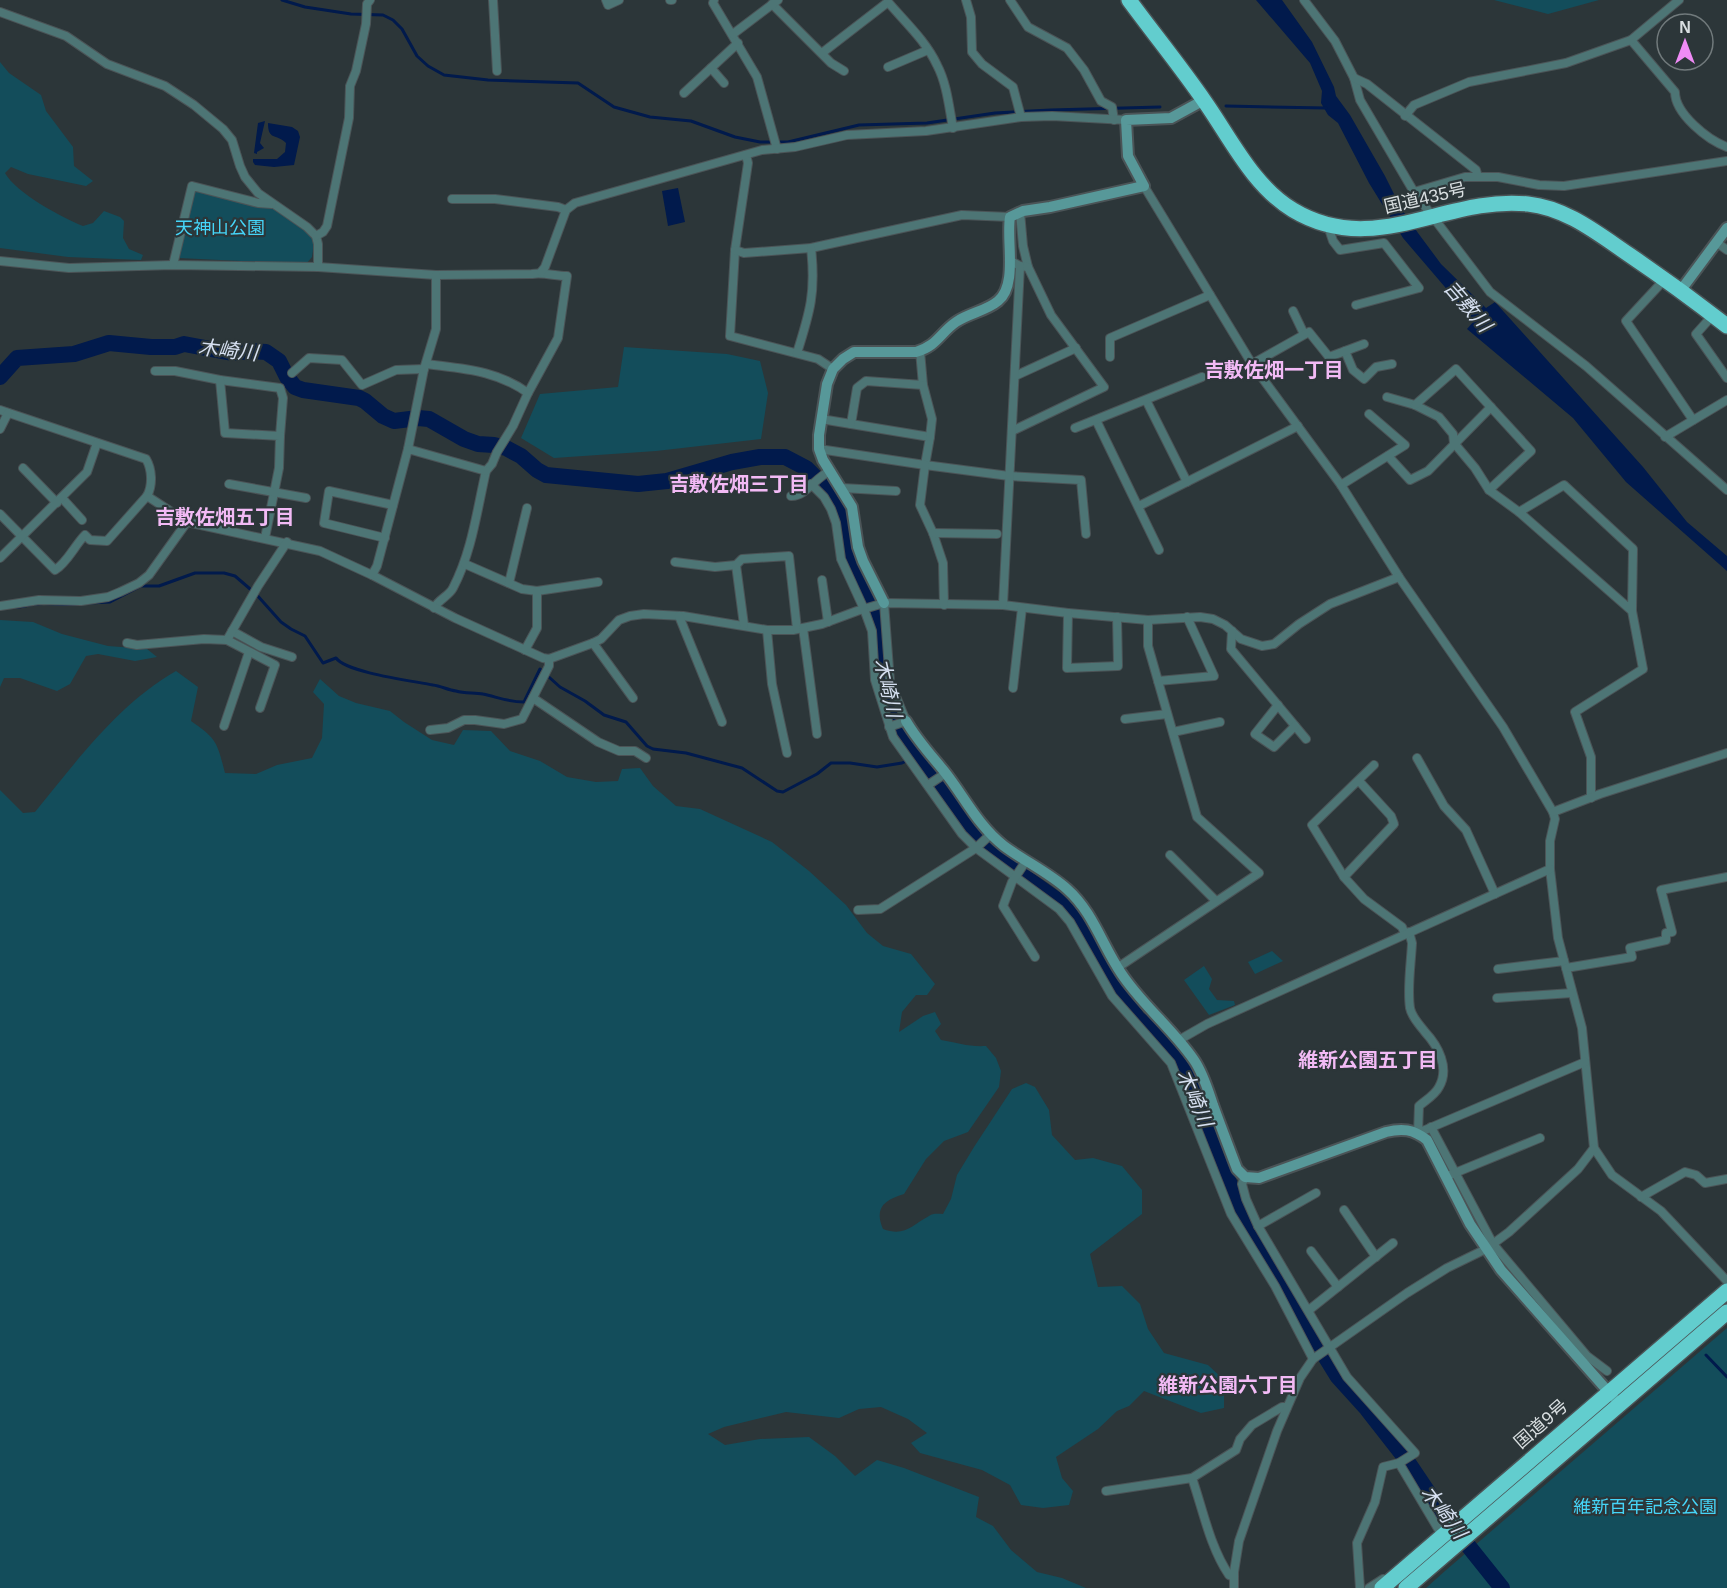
<svg xmlns="http://www.w3.org/2000/svg" width="1727" height="1588" font-family="Helvetica,'Noto Sans JP',sans-serif">
  <rect width="100%" height="100%" fill="#2c3639"/>
  <!-- green -->
  <g fill="#134d5b">
    <path d="M1494,0H1599L1548,14Z"/>
    <path d="M0,62L9,73L41,95L46,111L73,147L74,166L93,181L86,186L28,174L11,167L5,173C16,193 61,217 83,226L93,223L104,211L120,217L124,221L123,238L129,249L143,255L141,260L68,257L0,248Z"/>
    <path d="M195,190L273,207L311,233L314,242L312,257L306,264L179,258Z"/>
    <path d="M624,347L727,354L760,361L768,393L761,439L656,451L554,458L521,438L540,394L618,387Z"/>
    <path d="M0,620L33,622L62,634L108,646L147,649L157,657L135,661L98,654L86,656L70,684L57,691L20,678H4L0,687Z"/>
    <path d="M176,671L198,687L191,721C217,739 217,742 225,773L256,774L277,765L312,758L322,738L324,704L313,692L320,679L339,696L356,703L390,711L404,722L432,740L454,745L463,730L491,731L510,751L540,761L567,777L596,782L618,781L622,769L640,768L653,786L676,806L700,809L772,842L809,871L846,905L867,933L883,946L911,954L935,984L927,995H916L902,1012L899,1032L923,1016L935,1012L941,1024L935,1031L941,1040C958,1043 969,1047 986,1046L996,1058L1001,1071L999,1087L968,1132L944,1141L926,1159L904,1194C884,1200 874,1208 883,1229C905,1237 912,1225 929,1216C933,1213 938,1214 943,1214L951,1199L957,1175L974,1147L1012,1089L1026,1083L1035,1087L1049,1110L1052,1135L1075,1160L1093,1158L1122,1166L1142,1190V1214L1090,1254L1098,1287L1122,1286L1140,1304L1148,1329L1164,1353L1208,1365L1224,1380V1408L1201,1413L1144,1391L1129,1406L1117,1411L1098,1429L1056,1457L1062,1478L1073,1491L1069,1505L1043,1508L1021,1505L1010,1485L982,1470L920,1453L911,1443L927,1433L908,1419L881,1407L859,1409L839,1418L786,1412L724,1427L708,1434L725,1445L760,1439L809,1437L835,1456L855,1476L877,1460L904,1468L979,1497L976,1517L993,1526L1011,1550L1037,1572L1062,1578L1086,1588H0V790L23,813L35,812C77,761 117,705 176,671Z"/>
    <path d="M1272,951L1283,961L1255,974L1248,962Z"/>
    <path d="M1204,966L1212,979L1209,989L1217,1000L1234,1001L1235,1005L1209,1015L1184,980Z"/>
    <path d="M1727,1328V1588H1426L1445,1571Z"/>
  </g>
  <!-- water -->
  <g fill="#011a4c">
    <path d="M1256,0H1282L1312,42L1334,87L1336,96L1350,115L1385,176L1401,208L1418,233L1441,264L1486,308L1495,302L1643,467L1687,522L1727,556V571L1626,482L1573,418L1467,329L1474,321L1403,238L1369,183L1338,123L1328,115L1321,103L1322,91L1310,63Z"/>
    <path d="M265,121L260,143L264,148L257,152V154L254,153L258,123Z"/>
    <path d="M268,123L292,127L298,131L300,137L294,165L274,167L255,165L253,162V159H277L285,152L286,143C276,133 268,141 268,123Z"/>
    <path d="M678,188L685,222L668,226L662,191Z"/>
  </g>
  <g fill="none" stroke-linecap="round" stroke-linejoin="round">
    <!-- stream -->
    <g stroke="#011a4c" stroke-width="3">
      <path d="M282,0L305,7L351,14L383,15L393,20L402,29L417,56L428,66L444,75L488,80L578,83L614,107L650,117L691,121L735,137L760,142H788L859,125L927,123L995,113L1051,110L1160,107"/>
      <path d="M1226,106L1326,108"/>
      <path d="M88,603L110,602L141,586H159L195,573H224L235,576L256,594L281,622L291,629L305,636L323,663L336,658C347,673 414,681 433,685C441,686 448,690 456,691C465,694 475,692 483,694C497,697 508,702 524,702L540,669L560,687L585,701L604,715L626,722L647,746L653,749L686,753L742,768L777,791L783,792L817,774L831,763H850L877,767L902,763L915,757"/>
      <path d="M12,606C21,609 26,605 35,604C49,602 64,606 79,604"/>
      <path d="M1706,1355L1727,1377"/>
    </g>
    <!-- river -->
    <path stroke="#011a4c" stroke-width="16" d="M0,377L17,358L74,354L109,343L151,347H175L184,344L232,353L248,351L266,352L279,361L287,377L295,387L303,390L359,398L365,401L383,416L394,421L418,418L429,419L464,439L478,444L494,445L506,448L521,456L537,470L546,475L638,484L667,481L732,462L760,457H785L806,468L823,485L839,511L850,561L856,578L876,614L882,680L902,739L973,833L988,851L1057,900L1070,913L1081,927L1108,977L1138,1019L1148,1025L1179,1060L1193,1089L1228,1180L1253,1235L1320,1348L1338,1377L1367,1409L1403,1455L1442,1513L1502,1588"/>
    <!-- street casing -->
    <g stroke="#4b5457" stroke-width="10">
      <g id="street">
        <path d="M493,0L497,71"/>
        <path d="M606,0L608,5L619,0"/>
        <path d="M670,0H672"/>
        <path d="M714,0L713,3L757,77L777,149"/>
        <path d="M966,0L971,17L972,52L982,64L1013,87L1021,117"/>
        <path d="M1010,0L1028,27L1067,48L1084,70L1101,101L1112,107L1114,120"/>
        <path d="M1304,0L1335,41L1354,78L1360,100L1414,192L1490,292L1586,366L1727,490"/>
        <path d="M772,4L831,63L844,71"/>
        <path d="M0,12L66,36L107,64L165,86L194,105L223,129L232,140L240,166L245,177L258,193L307,227L316,236L318,244V267"/>
        <path d="M733,34L778,0"/>
        <path d="M1631,40L1675,92C1675,114 1708,140 1727,147"/>
        <path d="M822,53L888,2C905,22 926,41 937,65C947,84 949,107 953,128"/>
        <path d="M888,67L928,50"/>
        <path d="M711,68L724,83"/>
        <path d="M1354,78L1367,84L1476,170L1478,177"/>
        <path d="M684,93L738,43"/>
        <path d="M1405,116L1414,105L1469,82L1566,63L1631,40L1679,0"/>
        <path d="M746,155L748,163L735,250L730,336L818,359L833,369"/>
        <path d="M1144,186L1252,364L1341,485L1399,577L1503,727L1553,812L1555,819L1550,841V869L1558,938L1582,1028L1594,1148L1612,1175L1661,1211L1727,1281"/>
        <path d="M1414,192L1465,177H1498L1539,185L1564,186L1727,161"/>
        <path d="M452,199H495L558,207L566,210"/>
        <path d="M1020,212L1023,246L1028,267"/>
        <path d="M1327,223L1333,241L1340,250L1384,243L1419,288L1356,305"/>
        <path d="M316,236L323,232L327,226L349,118L350,86L356,71L366,24L367,4L370,0"/>
        <path d="M1716,242L1727,250"/>
        <path d="M735,250L744,253L811,248L962,215L1010,217"/>
        <path d="M0,261L69,268L173,265L318,267L436,275L532,274C543,272 555,276 567,276L558,338L528,393L513,426L497,452L492,464L486,471C477,510 472,552 453,588C449,596 439,599 434,608"/>
        <path d="M173,265L192,186L258,203L272,204"/>
        <path d="M541,272L545,267L566,210L575,203L762,150L795,147L847,135L926,131L1021,117L1052,116L1126,120"/>
        <path d="M1665,279L1626,321L1693,420"/>
        <path d="M1293,311L1304,334"/>
        <path d="M1713,315L1696,334L1727,378"/>
        <path d="M920,351L923,385L866,381L857,388L851,424L930,437L925,465L1009,476L1081,480L1086,534"/>
        <path d="M1345,351L1353,370L1364,379L1376,367L1392,364"/>
        <path d="M797,353C810,312 816,292 811,248"/>
        <path d="M1110,357V338L1210,295"/>
        <path d="M426,364C464,369 496,370 528,393"/>
        <path d="M1252,364L1309,332L1329,357L1364,344"/>
        <path d="M155,371H175L220,380L280,388L283,398L280,436"/>
        <path d="M292,373L309,358L342,360L362,385L396,370L424,369"/>
        <path d="M1015,376L1076,348"/>
        <path d="M220,380L225,433L280,436L279,468L265,538"/>
        <path d="M923,385L932,419L930,437"/>
        <path d="M1387,397L1415,405L1439,417L1453,434L1454,443L1475,468L1489,490"/>
        <path d="M1146,400L1187,482"/>
        <path d="M1415,405L1456,369L1531,451L1489,490L1519,512"/>
        <path d="M0,410L146,459C152,469 153,485 147,496L187,522L320,551L372,575L455,618L543,658L549,659L593,643L601,639L619,620L630,616L644,614L683,616L767,630H793L822,624L857,611L884,603L1003,605L1068,613L1148,620L1200,617L1213,619L1225,625L1241,639L1262,646L1274,644L1299,624L1330,604L1399,577"/>
        <path d="M821,419L851,424"/>
        <path d="M1096,420L1159,550"/>
        <path d="M1075,428L1202,377"/>
        <path d="M0,429L8,413"/>
        <path d="M1012,431L1104,387L1051,315L1028,267L1020,266"/>
        <path d="M1665,437L1727,400"/>
        <path d="M408,449L424,369L436,329V275"/>
        <path d="M819,449L925,465L920,505L933,533L943,563L944,605"/>
        <path d="M1388,456L1410,480L1428,471L1491,407"/>
        <path d="M23,468L57,503"/>
        <path d="M229,484L306,498"/>
        <path d="M811,484L824,497L831,509L836,523L841,559L864,609L872,631L875,680L893,737L962,834L976,848L1059,909L1070,922L1112,996L1171,1063L1231,1214L1275,1286L1313,1359"/>
        <path d="M1341,485L1405,445L1369,414"/>
        <path d="M842,488L896,491"/>
        <path d="M791,496C805,497 816,477 830,471"/>
        <path d="M62,498L82,520"/>
        <path d="M1139,506L1298,426"/>
        <path d="M0,514L55,570C67,563 75,545 85,535L90,540L107,541L147,496"/>
        <path d="M933,533L997,534"/>
        <path d="M385,538L324,523L329,491L393,505"/>
        <path d="M0,558L87,472L97,443"/>
        <path d="M675,562L715,567L736,565L742,559L789,556L797,629"/>
        <path d="M465,564L522,589L537,591L598,582"/>
        <path d="M736,565L744,625"/>
        <path d="M372,575L377,566L408,449L486,471"/>
        <path d="M822,580L828,622"/>
        <path d="M509,583L527,508"/>
        <path d="M884,603L890,682L906,721L889,727"/>
        <path d="M1003,605L1020,266L1009,260"/>
        <path d="M0,606L39,600L81,601L108,597L120,592L139,583L149,575L187,522"/>
        <path d="M1068,613L1067,668L1118,666L1117,617"/>
        <path d="M679,616L722,722"/>
        <path d="M803,628L817,734"/>
        <path d="M767,630L772,684L787,753"/>
        <path d="M232,631L261,647L292,657"/>
        <path d="M1232,631L1231,649L1306,739"/>
        <path d="M127,643L137,645L204,639L227,640"/>
        <path d="M593,643L633,698"/>
        <path d="M525,650L537,628V591"/>
        <path d="M1158,681L1214,676L1187,617"/>
        <path d="M1013,688L1022,608"/>
        <path d="M533,698L598,742L619,751H635L646,758"/>
        <path d="M1278,705L1255,734L1274,747L1295,726"/>
        <path d="M260,708L275,665L227,640L258,586L287,542"/>
        <path d="M1125,719L1167,714"/>
        <path d="M224,726L249,652"/>
        <path d="M430,730L448,728L464,720H475L504,724L522,719L549,666V659"/>
        <path d="M1173,732L1220,722"/>
        <path d="M1417,758L1444,806L1466,830L1495,894"/>
        <path d="M1359,781L1391,816L1394,824L1344,877L1364,899L1402,927L1405,934"/>
        <path d="M928,785L946,773"/>
        <path d="M1591,798V757L1575,712L1643,669L1632,611L1633,549L1564,485L1519,512L1632,611"/>
        <path d="M1553,812L1600,794L1727,753"/>
        <path d="M1170,855L1216,901"/>
        <path d="M1026,861L1012,882L1003,906L1035,957"/>
        <path d="M1344,877L1312,825L1374,765"/>
        <path d="M858,910L880,909L976,848L991,834"/>
        <path d="M1409,932L1412,943C1411,964 1407,988 1410,1008C1412,1018 1420,1025 1425,1032C1438,1046 1450,1068 1439,1087C1435,1095 1426,1100 1419,1106L1418,1133L1585,1062"/>
        <path d="M1117,968L1259,873L1197,817L1148,646V620"/>
        <path d="M1566,968L1632,957L1630,948L1666,940V933L1672,932L1661,890L1727,877"/>
        <path d="M1498,969L1564,961"/>
        <path d="M1497,998L1572,993"/>
        <path d="M1179,1040L1207,1024L1550,869"/>
        <path d="M1431,1127L1493,1244L1587,1356L1607,1371"/>
        <path d="M1450,1175L1540,1138"/>
        <path d="M1245,1177L1242,1184L1246,1199L1258,1226L1347,1377L1415,1453L1399,1463L1383,1467L1375,1502L1357,1543L1360,1588"/>
        <path d="M1641,1197L1685,1172L1696,1175L1705,1183L1727,1179"/>
        <path d="M1344,1210L1376,1257"/>
        <path d="M1258,1226L1316,1193"/>
        <path d="M1311,1251L1338,1287"/>
        <path d="M1309,1310L1393,1243"/>
        <path d="M1399,1463L1443,1537"/>
        <path d="M1106,1491L1192,1478"/>
        <path d="M1234,1577L1229,1575C1210,1547 1203,1510 1192,1478L1236,1450L1240,1439L1252,1425L1282,1407H1287"/>
        <path d="M1234,1588V1572L1239,1541L1277,1431L1300,1378L1313,1359L1407,1293L1447,1268L1486,1249L1509,1232L1578,1169L1594,1148"/>
        <path d="M1369,1588L1383,1579"/>
      </g>
    </g>
    <!-- secondary casing -->
    <g stroke="#4b5457" stroke-width="14">
      <g id="secondary">
        <path d="M1681,290L1727,228"/>
        <path d="M884,603L863,561L858,547L852,507L823,460L819,449V435L827,384L833,369L843,359L854,352H916C937,346 940,333 956,322C969,313 986,311 998,301C1018,285 1006,240 1010,217L1023,211L1050,207L1144,186L1128,156L1126,120L1171,118L1204,100"/>
        <path d="M906,721C917,740 931,755 944,771C964,796 978,826 1004,846C1024,861 1048,872 1067,889C1093,912 1102,945 1121,973C1142,1005 1172,1028 1194,1060C1203,1073 1208,1090 1213,1105C1221,1127 1229,1148 1237,1169L1245,1177L1259,1178L1386,1132C1402,1128 1413,1129 1427,1140L1470,1224L1501,1270L1613,1397"/>
      </g>
    </g>
    <!-- highway casing -->
    <g stroke="#4b5457" stroke-width="18">
      <g id="highway">
        <path d="M1129,0C1154,34 1181,67 1205,102C1231,139 1253,186 1293,210C1375,259 1445,195 1528,204C1566,208 1597,233 1628,254C1662,277 1695,301 1727,326"/>
        <path d="M1382,1588L1727,1291"/>
        <path d="M1406,1588L1727,1312"/>
      </g>
    </g>
    <!-- street -->
    <use href="#street" stroke="#4d7575" stroke-width="8"/>
    <!-- secondary -->
    <use href="#secondary" stroke="#579899" stroke-width="10"/>
    <!-- highway -->
    <use href="#highway" stroke="#62cdce" stroke-width="15"/>
  </g>
  <g text-anchor="middle" dominant-baseline="central" stroke-width="4.5" stroke-linejoin="round" paint-order="stroke">
    <!-- street labels -->
    <g font-size="18" fill="#d9dfe1" stroke="#2c3639">
      <text transform="translate(1425 198) rotate(-13)">国道435号</text>
      <text transform="translate(1541 1424) rotate(-41)">国道9号</text>
    </g>
    <!-- park labels -->
    <g font-size="18" fill="#45d5f8" stroke="#2c3639">
      <text x="220" y="228">天神山公園</text>
      <text x="1645" y="1507">維新百年記念公園</text>
    </g>
    <!-- water labels -->
    <g font-size="20" font-style="italic" fill="#d6e0f1" stroke="#2c3639">
      <text transform="translate(1468 306) rotate(49)">吉敷川</text>
      <text transform="translate(228 350) rotate(6)">木崎川</text>
      <text transform="translate(888 688) rotate(77)">木崎川</text>
      <text transform="translate(1195 1098) rotate(67)">木崎川</text>
      <text transform="translate(1444 1512) rotate(53)">木崎川</text>
    </g>
    <!-- neighbourhood labels -->
    <g font-size="20" font-weight="bold" fill="#f2baf5" stroke="#2c3639">
      <text x="1274" y="370">吉敷佐畑一丁目</text>
      <text x="739" y="484">吉敷佐畑三丁目</text>
      <text x="225" y="517">吉敷佐畑五丁目</text>
      <text x="1368" y="1060">維新公園五丁目</text>
      <text x="1228" y="1385">維新公園六丁目</text>
    </g>
  </g>
  <!-- north arrow -->
  <g transform="translate(1685 42)"><circle r="28" fill="#2c3639" stroke="#717a7c" stroke-width="1.5"/>
  <path d="M0-4.5L10 22L0 15L-10 22Z" fill="#f08bf6"/>
  <text y="-9" font-size="16" font-weight="bold" text-anchor="middle" fill="#d9dfe1">N</text>
  </g>
</svg>
